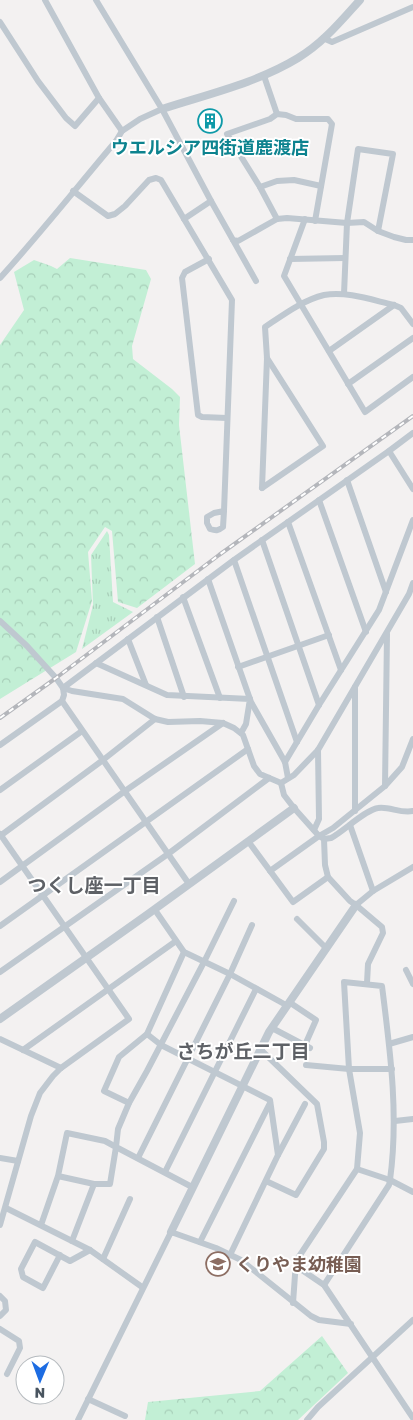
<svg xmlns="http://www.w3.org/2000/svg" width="413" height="1420" font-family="'Golos Text','Noto Sans JP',sans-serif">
  <defs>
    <pattern id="grass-tufts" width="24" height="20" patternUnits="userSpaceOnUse" patternTransform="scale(1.25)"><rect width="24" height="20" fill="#c2efd5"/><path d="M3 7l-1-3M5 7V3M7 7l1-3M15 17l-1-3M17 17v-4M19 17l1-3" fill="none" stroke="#a8cfb9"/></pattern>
    <pattern id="forest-crowns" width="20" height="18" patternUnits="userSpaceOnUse" patternTransform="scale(1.25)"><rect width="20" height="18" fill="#c2efd5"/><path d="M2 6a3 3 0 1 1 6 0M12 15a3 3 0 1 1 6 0" fill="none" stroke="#a8cfb9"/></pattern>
  </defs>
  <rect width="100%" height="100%" fill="#f3f1f1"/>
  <!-- grass -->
  <path fill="url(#grass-tufts)" d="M107,531L109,535L113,602L133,612L82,649L93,605L91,555Z"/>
  <!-- forest -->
  <g fill="url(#forest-crowns)">
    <path d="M70,258L146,270L151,279L132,346L133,359L172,389L180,397L179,425L195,564L137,608L118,602L112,531L105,527L88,552L92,601L76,652L0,699V345L24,310L14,272L34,260L51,266L57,269Z"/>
    <path d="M322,1336L348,1373L298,1420H145L148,1402L260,1391Z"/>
  </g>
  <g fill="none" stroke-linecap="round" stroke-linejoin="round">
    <!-- minor -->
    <g stroke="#bfc8d0" stroke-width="6">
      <path d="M45,0L99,98L122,131"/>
      <path d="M96,0L162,109L211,201L233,240L238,241L277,219L287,218L347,223L364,222L378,231L394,237L406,240H413"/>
      <path d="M0,22L38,81L66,118L75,126L99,98"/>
      <path d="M323,38L332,42L413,7"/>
      <path d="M264,76L277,114"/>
      <path d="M260,187L277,181L294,180L321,186"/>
      <path d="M73,191L108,216L115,214L125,206L149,180L156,178L161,180L232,300L224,511L223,527C218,531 216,531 210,529L207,523V517L214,513L224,511"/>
      <path d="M184,219L211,201"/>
      <path d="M277,219L260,187L227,134L270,119L277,114L286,115L296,119H328L332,124L315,221"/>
      <path d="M305,219L284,276L365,412L413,377"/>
      <path d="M233,240L256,281"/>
      <path d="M209,259L185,272L182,278L198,415L202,417L227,418"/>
      <path d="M290,259L345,258"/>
      <path d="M0,278C40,234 77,187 116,141L122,131L140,119L162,109"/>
      <path d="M344,294L347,223L358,149L393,154L378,231"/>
      <path d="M329,351L394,305"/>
      <path d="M348,384L413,338"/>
      <path d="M389,451L413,489"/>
      <path d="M347,480L386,592"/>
      <path d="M262,488L267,358L265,327C283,315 303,300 324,295C347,291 372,300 394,305L401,308L413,324"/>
      <path d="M262,488L323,446L267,358"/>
      <path d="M319,500L366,632"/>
      <path d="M288,522L341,670"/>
      <path d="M262,540L319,705"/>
      <path d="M234,560L297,742"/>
      <path d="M208,579L251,702L285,762L288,778"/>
      <path d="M183,597L220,698"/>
      <path d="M157,617L184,697"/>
      <path d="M0,621L27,646L56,678L63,688L64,695L62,701L0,745"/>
      <path d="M128,639L146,685"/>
      <path d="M96,663L167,695L250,699L246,724L241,733"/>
      <path d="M238,667L329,635"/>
      <path d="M63,688L234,560L389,451L413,433"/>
      <path d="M63,688L72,691L123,699L155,719L168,722L200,721L223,723L234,728L243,735L254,766L260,774L281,783"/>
      <path d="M62,701L189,884"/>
      <path d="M285,762L319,705L379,610L413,520"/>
      <path d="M281,783L294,775L318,750L409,594L413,583"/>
      <path d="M281,783L284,795L294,808L319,836L324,839L331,838C344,831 365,810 378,808C389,806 401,814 413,811"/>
      <path d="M385,786L387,634"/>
      <path d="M0,790L82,731"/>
      <path d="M355,811V687"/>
      <path d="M350,825L373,891"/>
      <path d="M314,830L319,819L318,750"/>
      <path d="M0,834L129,1019L61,1068L53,1076L40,1093L31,1116L0,1225"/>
      <path d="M0,836L103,760L155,719"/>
      <path d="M324,839L325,865L328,877L350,901L356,905L382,927L383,933L368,964L367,983"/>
      <path d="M248,841L293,902L328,877"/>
      <path d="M270,871L319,836L333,828L385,786L402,767L413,739"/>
      <path d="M0,882L125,791L223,723"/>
      <path d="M356,905L373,891L413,867"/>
      <path d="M155,910L184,952L230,974L286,1005"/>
      <path d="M297,919L326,948"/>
      <path d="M0,926L248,749"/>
      <path d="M406,970L413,984"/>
      <path d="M0,972L168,854L269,778"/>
      <path d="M289,1002L316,1020L305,1045"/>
      <path d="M272,1028L310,1048"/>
      <path d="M147,1034L161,1045L270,1100L278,1155L230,1255"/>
      <path d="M0,1039L61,1068"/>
      <path d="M389,1044L413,1037"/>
      <path d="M23,1050L176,941"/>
      <path d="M261,1050L317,1104L324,1142V1149L296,1195L266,1181"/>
      <path d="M306,1065L349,1069H392"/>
      <path d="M129,1103L104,1091L119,1057L147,1034L184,952"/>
      <path d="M395,1121L413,1119"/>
      <path d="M278,1155L305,1104"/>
      <path d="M0,1158L18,1161"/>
      <path d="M138,1158L230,974L252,925"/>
      <path d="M357,1169L390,1180L413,1192"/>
      <path d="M165,1172L256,989"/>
      <path d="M192,1187L116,1147L118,1129L129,1103L147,1071L204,962L234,901"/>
      <path d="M6,1208L90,1250L142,1287"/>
      <path d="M41,1225L58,1176L67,1133L105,1141L116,1147L110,1184H94L58,1176"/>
      <path d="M72,1241L94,1184"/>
      <path d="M200,1242L270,1103"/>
      <path d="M60,1255L43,1288L23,1277L21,1269L35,1242L70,1261L90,1250"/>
      <path d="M103,1259L130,1199"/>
      <path d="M296,1266L324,1285L413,1418"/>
      <path d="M0,1296L5,1301L6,1310L0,1316"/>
      <path d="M293,1303L296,1261L357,1169L360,1133L349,1069L344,982L382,986C390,1050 399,1115 390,1180L389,1185L324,1285"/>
      <path d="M0,1329L19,1341L20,1348L7,1374"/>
      <path d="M88,1399L125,1416"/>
      <path d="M78,1420L171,1232L216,1248L241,1260L311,1316L319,1320L351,1324"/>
      <path d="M307,1420L318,1407L413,1320"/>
    </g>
    <!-- tertiary -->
    <g stroke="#bfc8d0" stroke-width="8">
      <path d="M162,109C208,94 257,83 298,58C323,43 341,21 360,0"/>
      <path d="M0,1019L148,914L294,808"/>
      <path d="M171,1232L269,1032L356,905"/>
    </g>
    <!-- rail casing -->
    <g stroke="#b4b6bb" stroke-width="4">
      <path id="rail" d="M0,718L56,678L219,555L413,416"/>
    </g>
    <!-- rail -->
    <use href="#rail" stroke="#fff" stroke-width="2" stroke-dasharray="5.5" stroke-linecap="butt"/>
  </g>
  <!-- icons -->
  <defs>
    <g id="building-ring" transform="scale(1.25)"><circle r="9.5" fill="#fff" stroke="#0f9aa8" stroke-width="1.5"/><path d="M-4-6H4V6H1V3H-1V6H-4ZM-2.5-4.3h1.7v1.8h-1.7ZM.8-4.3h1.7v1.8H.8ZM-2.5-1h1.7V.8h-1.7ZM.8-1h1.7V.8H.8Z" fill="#0f9aa8"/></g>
    <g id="school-ring" transform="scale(1.25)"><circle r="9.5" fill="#fff" stroke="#8d6e63" stroke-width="1.5"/><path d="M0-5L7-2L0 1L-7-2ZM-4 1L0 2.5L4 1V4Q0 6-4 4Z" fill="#8d6e63"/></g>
  </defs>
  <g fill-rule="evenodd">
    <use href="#building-ring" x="210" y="121"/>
    <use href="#school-ring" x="218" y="1264"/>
  </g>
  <g text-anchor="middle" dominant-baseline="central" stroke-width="4" stroke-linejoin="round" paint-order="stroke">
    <!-- culture labels -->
    <g font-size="18" font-weight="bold" fill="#0d838f" stroke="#fff">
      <text x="210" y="147">ウエルシア四街道鹿渡店</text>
    </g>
    <!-- education labels -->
    <g font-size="18" font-weight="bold" fill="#785e54" stroke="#fff" text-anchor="start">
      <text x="236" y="1264">くりやま幼稚園</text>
    </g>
    <!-- neighbourhood labels -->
    <g font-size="19" font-weight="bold" fill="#5e6166" stroke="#fff">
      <text x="94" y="884">つくし座一丁目</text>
      <text x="243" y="1050">さちが丘二丁目</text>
    </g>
  </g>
  <!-- north arrow -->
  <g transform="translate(40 1380) rotate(181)"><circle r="24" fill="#ffffff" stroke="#b6bbbf"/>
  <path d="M0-4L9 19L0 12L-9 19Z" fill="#1d6ce2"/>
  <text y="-8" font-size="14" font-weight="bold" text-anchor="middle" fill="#49545f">N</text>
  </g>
</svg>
